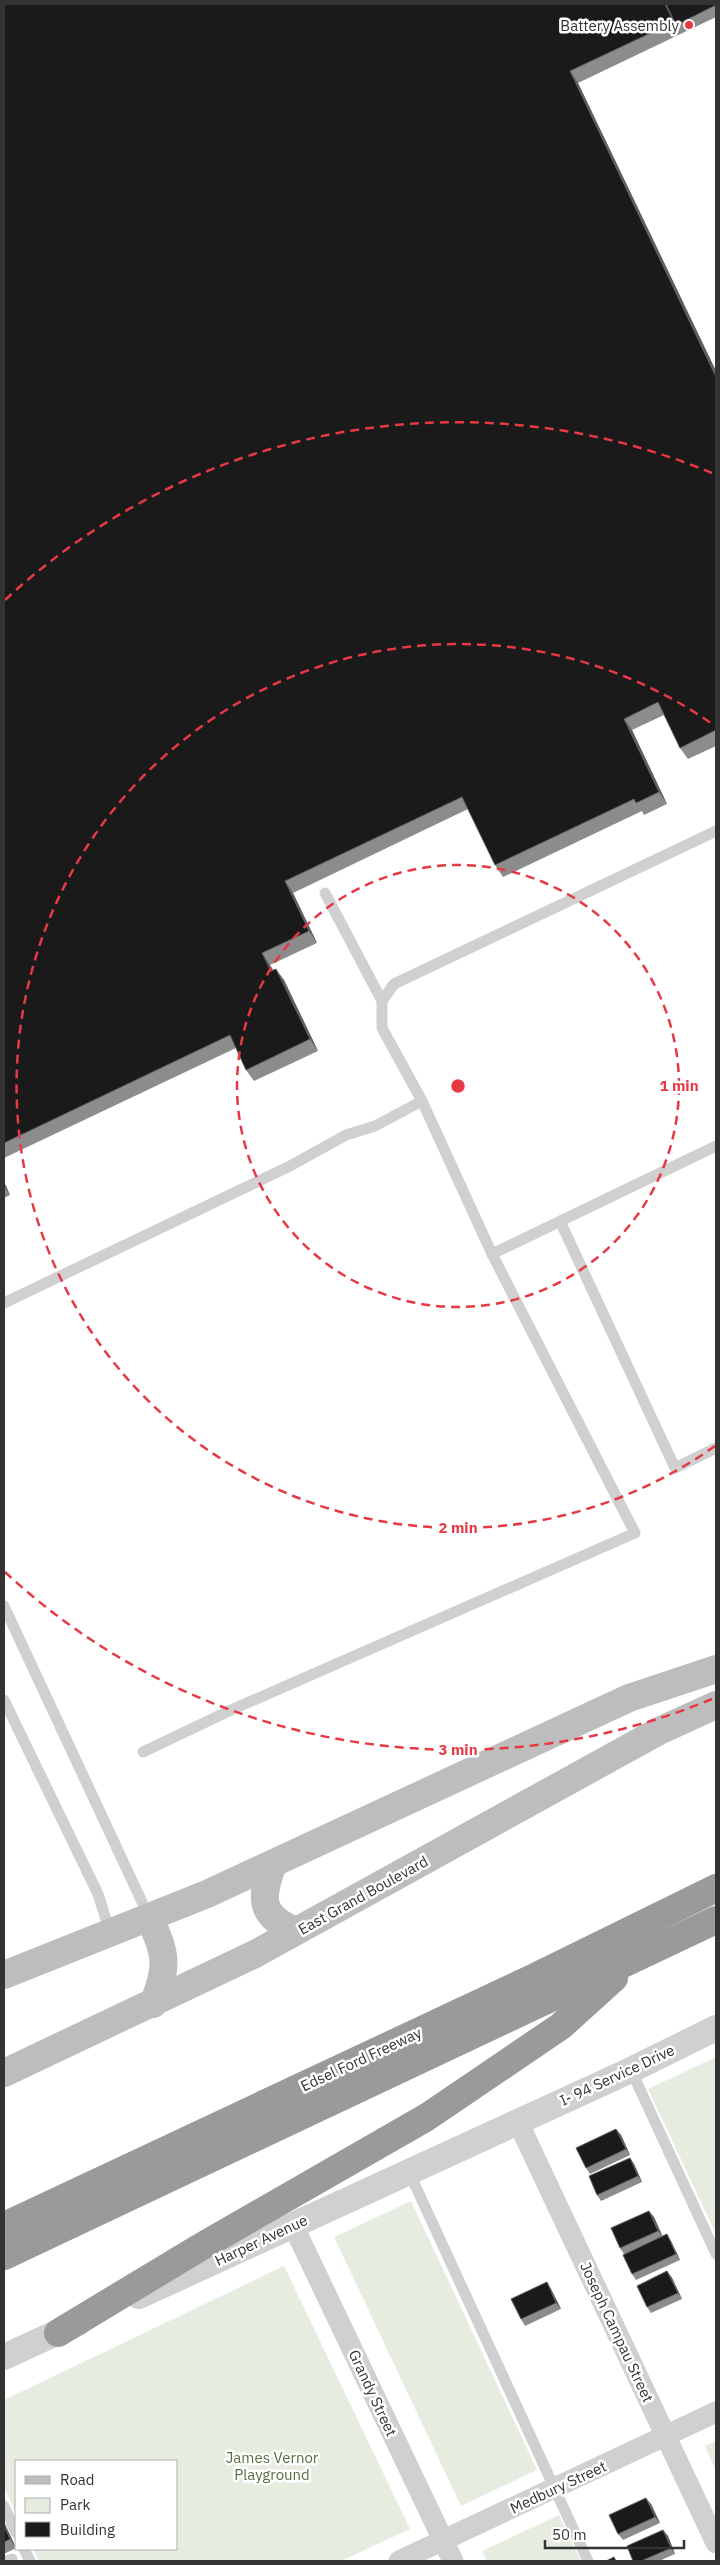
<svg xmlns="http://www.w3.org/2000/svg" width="720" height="2565" font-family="'IBM Plex Sans',sans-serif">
  <rect width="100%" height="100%" fill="#fff"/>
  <!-- green -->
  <g fill="#e6ecdf">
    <path d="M716,2057V2234L648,2089Z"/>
    <path d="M411,2201L537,2470L461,2506L334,2237Z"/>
    <path d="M284,2266L410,2529L341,2561H39L33,2549H176V2461H16V2513L4,2487V2400Z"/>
    <path d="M716,2441V2471L705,2446Z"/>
    <path d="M559,2515L581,2561H487L482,2551Z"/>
  </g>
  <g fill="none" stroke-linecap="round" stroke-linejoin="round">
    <!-- service -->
    <g stroke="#d0d0d0" stroke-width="11">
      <path d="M325,893L382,1001"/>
      <path d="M422,1101L492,1254L716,1146"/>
      <path d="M560,1221L675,1468L716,1448"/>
      <path d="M4,1303L290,1166L346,1135L375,1126L422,1101L382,1028V1001L394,984L716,831"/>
      <path d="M4,1606L149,1917"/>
      <path d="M4,1700L98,1894L110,1932"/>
      <path d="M143,1752L231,1710L635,1533L492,1254"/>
      <path d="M631,2070L716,2254"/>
      <path d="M409,2172L588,2561"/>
      <path d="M4,2506L16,2533"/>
      <path d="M24,2549L30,2561"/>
      <path d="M7,2561L12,2559"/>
    </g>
    <!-- minor -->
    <g stroke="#d0d0d0" stroke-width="21">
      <path d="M518,2122L716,2543"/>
      <path d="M293,2225L453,2561"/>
      <path d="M399,2561L716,2412"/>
    </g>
    <!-- tertiary -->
    <g stroke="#d0d0d0" stroke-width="26">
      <path d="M139,2296L631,2070L716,2028"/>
      <path d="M4,2357L78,2323"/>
    </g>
    <!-- secondary -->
    <g stroke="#bdbdbd" stroke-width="28">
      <path d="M273,1864C260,1898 259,1916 296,1931"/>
      <path d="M149,1917C166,1953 169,1966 153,2004"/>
      <path d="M4,1975L207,1894L629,1698L716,1669"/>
      <path d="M4,2073L255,1954L659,1731L716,1705"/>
    </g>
    <!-- motorway -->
    <g stroke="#9a9a9a" stroke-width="28">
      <path d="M4,2226L533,1978L716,1888"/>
      <path d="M4,2256L716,1920"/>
      <path d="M58,2333L199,2248L427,2117L561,2026L614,1978"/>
    </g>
  </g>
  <!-- wall -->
  <g fill="#8c8c8c">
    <path d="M4,4H716V17L578,83L716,371V746L688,759L680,748L664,715L632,730L667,804L644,815L642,811L503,877L495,865L468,809L293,893L317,943L270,965L273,970L284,980L318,1051L254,1081L246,1070L236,1048L4,1158Z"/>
    <path d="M4,1182L10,1195L4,1198Z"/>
    <path d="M616,2129L621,2135L630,2155L590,2174L586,2168Z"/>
    <path d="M630,2158L634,2164L642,2182L601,2201L597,2195Z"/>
    <path d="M654,2217L662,2236L671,2241L680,2260L636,2280L632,2274L624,2254L620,2248Z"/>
    <path d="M667,2271L672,2278L682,2299L651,2313L647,2307Z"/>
    <path d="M547,2282L551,2289L561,2309L525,2326L521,2319Z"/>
    <path d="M651,2504L660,2523L623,2540L618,2534Z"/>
    <path d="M4,2522L16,2548L4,2554Z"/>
    <path d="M663,2530L668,2536L675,2554L659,2561H633Z"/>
  </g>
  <!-- shaded-wall -->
  <g fill="#5f5f5f">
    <path d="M570,71L578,83L716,371V377Z"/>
    <path d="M624,719L632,730L667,804L659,792Z"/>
    <path d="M285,881L293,893L317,943L309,931Z"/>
    <path d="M262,953L270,965L279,983L271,971Z"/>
    <path d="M276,969L284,980L318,1051L310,1039Z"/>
    <path d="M4,1182L10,1195L4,1186Z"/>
    <path d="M616,2129L621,2135L630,2155L626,2149Z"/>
    <path d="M630,2158L634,2164L642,2182L638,2176Z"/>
    <path d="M649,2211L654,2217L663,2237L658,2231Z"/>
    <path d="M667,2234L671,2241L680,2260L676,2254Z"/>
    <path d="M667,2271L672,2278L682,2299L678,2293Z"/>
    <path d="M547,2282L551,2289L561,2309L556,2303Z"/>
    <path d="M646,2498L651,2504L660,2523L655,2517Z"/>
    <path d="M4,2522L16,2548L10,2539L4,2526Z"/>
    <path d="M663,2530L668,2536L675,2554L671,2548Z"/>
  </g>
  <!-- building -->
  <g fill="#1a1a1a" stroke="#5f5f5f">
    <path d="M4,4H665L674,22L570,71L716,377V730L680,748L658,702L624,719L659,792L636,803L634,799L495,865L462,797L285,881L309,931L262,953L271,971L276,969L310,1039L246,1070L230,1035L4,1143Z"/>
    <path d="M666,4H716V5L676,25Z"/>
    <path d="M616,2129L626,2149L586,2168L576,2148Z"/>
    <path d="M630,2158L638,2176L597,2195L589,2176Z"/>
    <path d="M649,2211L658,2231L620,2248L611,2228Z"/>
    <path d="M667,2234L676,2254L632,2274L623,2255Z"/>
    <path d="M667,2271L678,2293L647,2307L637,2286Z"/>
    <path d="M547,2282L556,2303L521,2319L511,2299Z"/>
    <path d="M646,2498L655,2517L618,2534L609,2515Z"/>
    <path d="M4,2526L10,2539L4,2542Z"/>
    <path d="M663,2530L671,2548L641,2561H633L627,2546Z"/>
    <path d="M614,2557L616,2561H606Z"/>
  </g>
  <!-- distance rings -->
  <g fill="none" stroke="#e63946" stroke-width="2.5" stroke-dasharray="9 6">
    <circle cx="458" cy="1086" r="221"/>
    <path d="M715 1446A442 442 0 1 1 715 726"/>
    <path d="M712 1699A664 664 0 0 1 5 1572M5 600A664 664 0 0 1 712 473"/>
  </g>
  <!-- markers -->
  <circle fill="#e63946" stroke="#fff" stroke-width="2" cx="689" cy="25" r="5"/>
  <g text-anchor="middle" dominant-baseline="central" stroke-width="5" stroke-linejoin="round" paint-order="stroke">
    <!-- poi labels -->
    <g font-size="15" fill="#333" stroke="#fff" text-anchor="end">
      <text x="679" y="25">Battery Assembly</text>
    </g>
    <!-- street labels -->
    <g font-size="15" fill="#333" stroke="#fff">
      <text transform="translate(363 1895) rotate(-29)">East Grand Boulevard</text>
      <text transform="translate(361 2059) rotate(-25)">Edsel Ford Freeway</text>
      <text transform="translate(617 2075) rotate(-25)">I- 94 Service Drive</text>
      <text transform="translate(261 2240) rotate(-25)">Harper Avenue</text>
      <text transform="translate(617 2332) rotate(65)">Joseph Campau Street</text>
      <text transform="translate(373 2393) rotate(65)">Grandy Street</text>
      <text transform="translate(558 2487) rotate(-25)">Medbury Street</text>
    </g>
    <!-- park labels -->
    <g font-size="15" fill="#56703f" stroke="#fff">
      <text x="272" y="2457">James Vernor<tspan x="272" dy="17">Playground</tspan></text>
    </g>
  </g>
  <circle cx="458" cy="1086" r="8" fill="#e63946" stroke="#fff" stroke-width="2.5"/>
  <g font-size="15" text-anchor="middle" font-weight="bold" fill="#e63946" stroke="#fff" stroke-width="5" stroke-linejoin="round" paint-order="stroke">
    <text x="679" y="1091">1 min</text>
    <text x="458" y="1533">2 min</text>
    <text x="458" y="1755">3 min</text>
  </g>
  <!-- border -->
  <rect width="720" height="2565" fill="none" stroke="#333333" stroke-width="10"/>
  <!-- legend -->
  <rect x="15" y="2460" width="162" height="90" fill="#ffffff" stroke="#adadad"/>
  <rect x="25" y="2476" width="25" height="8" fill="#bdbdbd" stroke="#adadad"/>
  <text x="60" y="2485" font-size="15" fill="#333333">Road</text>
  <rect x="25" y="2498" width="25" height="15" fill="#e6ecdf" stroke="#adadad"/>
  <text x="60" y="2510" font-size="15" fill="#333333">Park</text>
  <rect x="25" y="2522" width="25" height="15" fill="#1a1a1a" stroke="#adadad"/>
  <text x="60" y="2535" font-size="15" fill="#333333">Building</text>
  <!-- scale -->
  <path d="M545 2540v8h139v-8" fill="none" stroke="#333333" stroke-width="2.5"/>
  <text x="552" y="2540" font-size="15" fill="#333333" stroke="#ffffff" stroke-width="4" paint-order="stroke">50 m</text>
</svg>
